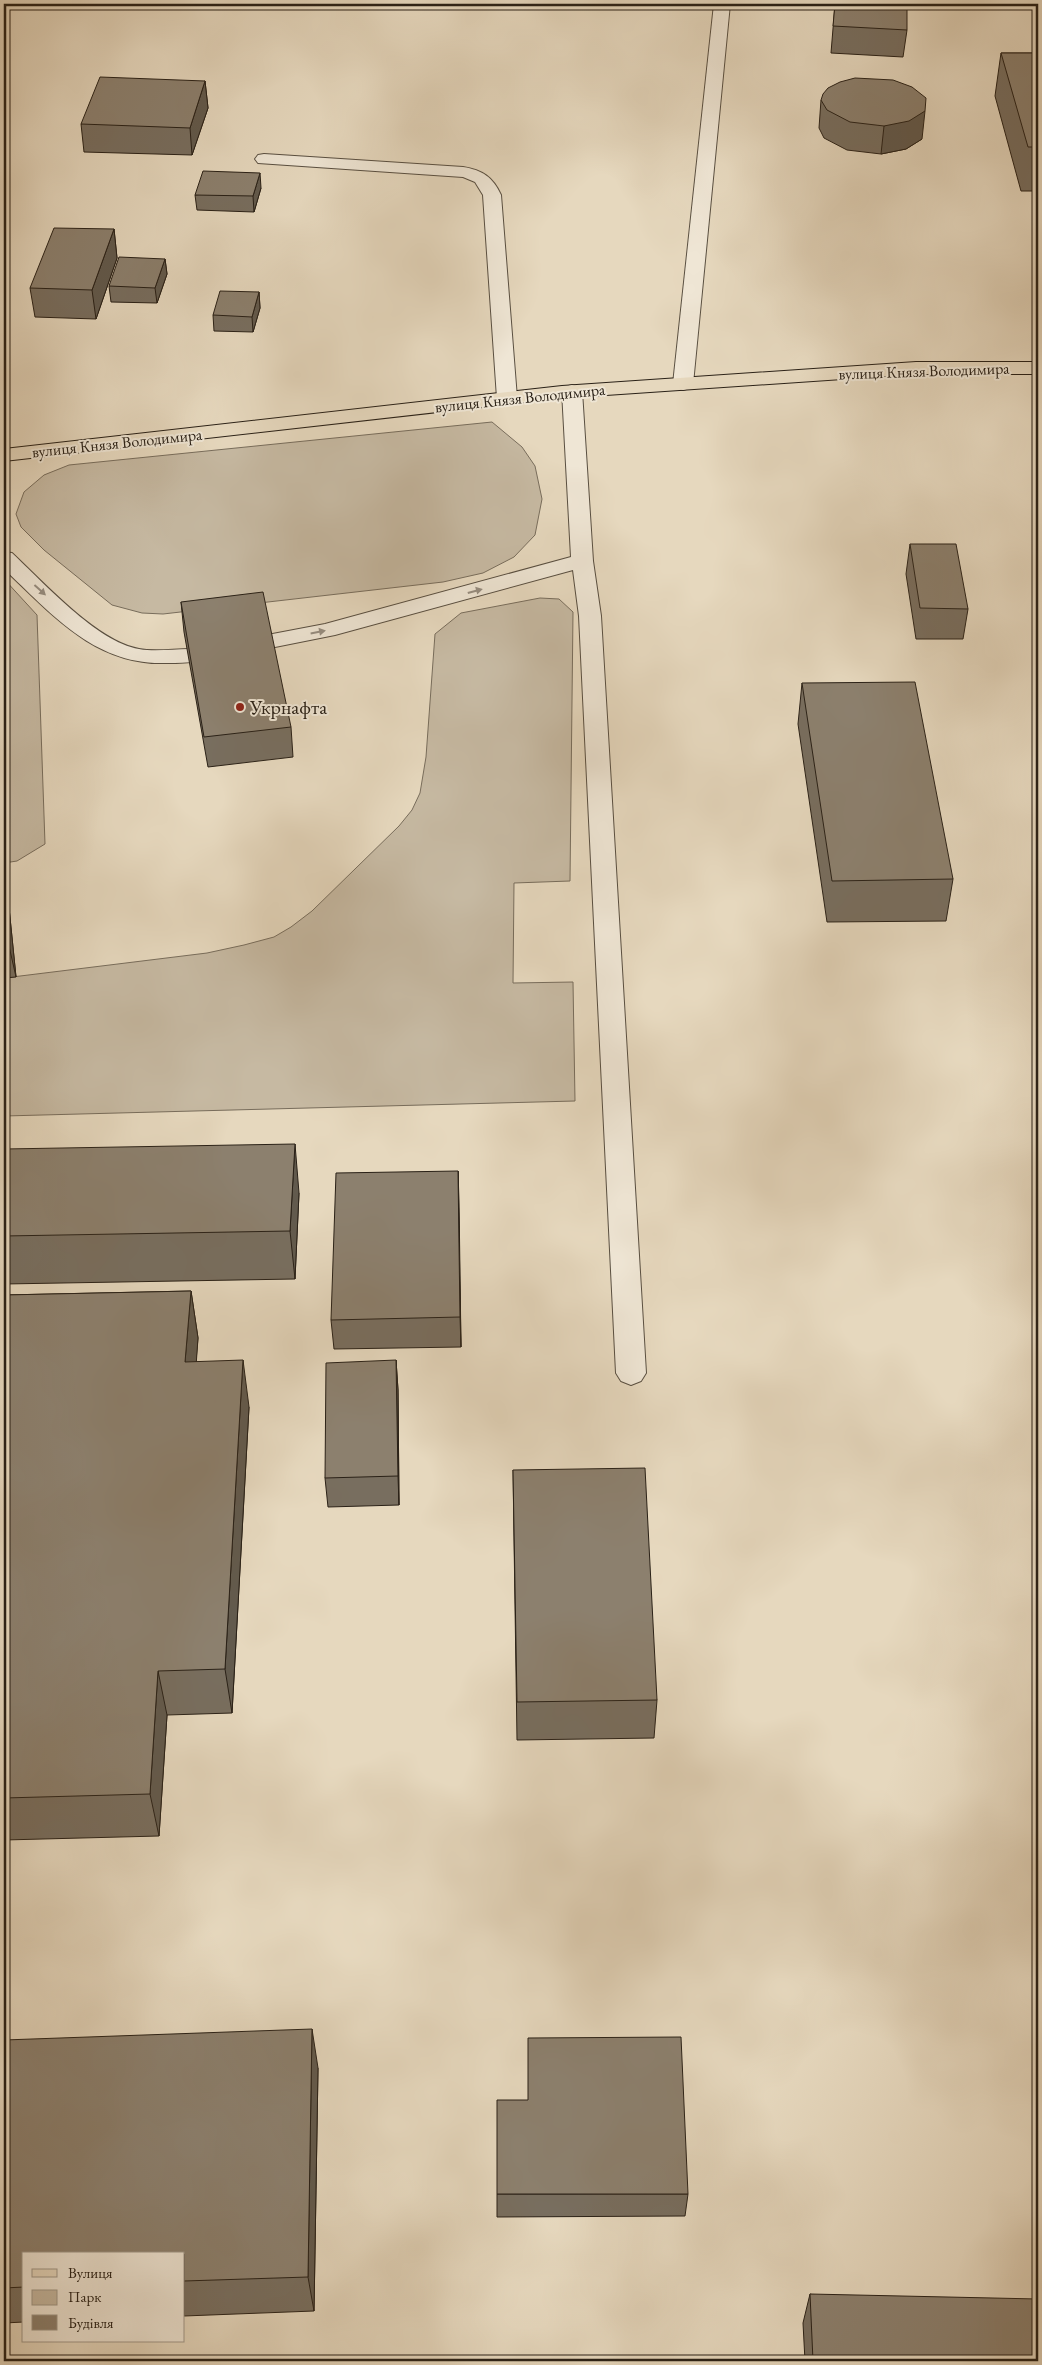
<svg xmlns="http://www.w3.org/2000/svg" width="1042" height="2365" font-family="'EB Garamond',serif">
  <rect width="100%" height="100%" fill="#e6d8be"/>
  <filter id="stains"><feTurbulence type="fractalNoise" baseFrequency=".004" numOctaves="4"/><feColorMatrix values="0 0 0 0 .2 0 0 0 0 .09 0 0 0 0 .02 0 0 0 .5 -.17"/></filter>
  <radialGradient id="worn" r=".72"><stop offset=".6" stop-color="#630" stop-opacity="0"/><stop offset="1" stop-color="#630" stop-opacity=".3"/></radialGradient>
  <!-- green -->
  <g fill="#c6b9a2" stroke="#786d5c">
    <path d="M492,422L522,447L535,466L542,499L535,535L514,557L483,573L443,582L163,614L142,613L112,605L44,550L21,527L16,514L24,492L44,475L69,465Z"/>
    <path d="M4,579L37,615L45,844L17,861L4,863Z"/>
    <path d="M540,598L559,599L573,612L570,881L514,883L513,983L573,982L575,1101L4,1116V978L207,953L244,945L274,937L291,927L312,911L399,826L412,810L420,793L426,757L435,634L461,613Z"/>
  </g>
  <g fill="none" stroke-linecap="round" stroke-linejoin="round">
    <!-- minor casing -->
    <g stroke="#594f41" stroke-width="2">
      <g id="minor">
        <path d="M714,4H730L693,384L690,388L683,390L676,388L673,384Z"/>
        <path d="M264,154L463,167C482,170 493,177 501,195L517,398L514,402L507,404L500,402L497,398L483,195L475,182L463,177L258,163L255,159L258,155Z"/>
        <path d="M572,385L579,387L582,391L593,561L601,616L646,1373L641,1381L631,1385L621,1381L616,1373L579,616L573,570L335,635L270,648L262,646L259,641L262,636L325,624L571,557L562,391L565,387Z"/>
        <path d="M4,552L12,553C43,582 97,642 139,649C155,652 173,649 189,649L197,651L200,656L197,661C187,663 177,663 167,663C95,666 52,614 4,569Z"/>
      </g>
    </g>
    <!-- major casing -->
    <g stroke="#2a2117" stroke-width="2">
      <path id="major" d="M916,362H1038V374H916L562,398L4,461V449L562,386Z"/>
    </g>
    <!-- minor -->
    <use href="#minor" fill="#efe6d5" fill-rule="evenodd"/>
    <!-- major -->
    <use href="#major" fill="#e6d8be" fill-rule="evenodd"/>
  </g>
  <!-- wall -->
  <g fill="#786e5f" stroke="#2a2117">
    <path d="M835,4L907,30L903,57L831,53Z"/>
    <path d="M1001,53H1038V191H1021L995,96Z"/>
    <path d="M205,81L208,108L192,155L84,152L81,124Z"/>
    <path d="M821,100L922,139L906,149L881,154L847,150L824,138L819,128Z"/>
    <path d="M261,188L254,212L197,210L195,195Z"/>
    <path d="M114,229L117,258L96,319L35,317L30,288Z"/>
    <path d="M165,259L167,274L157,303L111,302L109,286Z"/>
    <path d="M259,292L260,308L253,332L214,331L213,315Z"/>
    <path d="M910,544L968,609L963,639H916L906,574Z"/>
    <path d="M181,602L291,727L293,757L208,767L184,632Z"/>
    <path d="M802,683L953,879L946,921L827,922L798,724Z"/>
    <path d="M4,866L6,878L16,977L4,978Z"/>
    <path d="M4,1149L299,1193L295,1279L4,1284Z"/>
    <path d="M458,1171L461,1347L334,1349L331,1320Z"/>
    <path d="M191,1291L198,1338L196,1361L249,1407L232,1713L167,1715L159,1836L4,1840V1295Z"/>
    <path d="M396,1360L398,1390L399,1505L328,1507L325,1478Z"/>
    <path d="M513,1470L657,1700L654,1738L517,1740Z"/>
    <path d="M4,2040L318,2068L314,2311L184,2316V2254H24V2322L4,2323Z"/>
    <path d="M497,2194H688L685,2216L497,2217Z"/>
    <path d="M810,2294L1038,2361H805L803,2323Z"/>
  </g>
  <!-- shaded-wall -->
  <g fill="#625a4d" stroke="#2a2117">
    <path d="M4,4L6,17L4,22Z"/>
    <path d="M205,81L208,108L192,155L190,128Z"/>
    <path d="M925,111L922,139L906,149L881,154L884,126Z"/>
    <path d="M260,173L261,188L254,212L253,196Z"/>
    <path d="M114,229L117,258L96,319L92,290Z"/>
    <path d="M165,259L167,274L157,303L155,288Z"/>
    <path d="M259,292L260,308L253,332L252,317Z"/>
    <path d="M4,866L6,878L16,977L9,946L4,888Z"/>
    <path d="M295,1144L299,1193L295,1279L290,1231Z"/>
    <path d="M458,1171L459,1201L461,1347L460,1317Z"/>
    <path d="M191,1291L198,1338L193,1409L185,1362Z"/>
    <path d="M243,1360L249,1407L232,1713L225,1669Z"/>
    <path d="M396,1360L398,1390L399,1505L398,1476Z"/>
    <path d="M158,1671L167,1715L159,1836L150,1794Z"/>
    <path d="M312,2029L318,2068L314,2311L308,2277Z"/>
  </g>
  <!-- building -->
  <g fill="#8c806e" stroke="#2a2117">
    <path d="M835,4H907V30L833,26Z"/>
    <path d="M1001,53H1038V147H1028Z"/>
    <path d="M100,77L205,81L190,128L81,124Z"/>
    <path d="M855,78L893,80L912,87L926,98L925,111L909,121L884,126L850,122L827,110L821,100L823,94L828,88L840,82Z"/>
    <path d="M203,171L260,173L253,196L195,195Z"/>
    <path d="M54,228L114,229L92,290L30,288Z"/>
    <path d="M119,257L165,259L155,288L109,286Z"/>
    <path d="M220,291L259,292L252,317L213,315Z"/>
    <path d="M910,544H956L968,609L920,608Z"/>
    <path d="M263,592L291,727L204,737L181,602Z"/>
    <path d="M915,682L953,879L832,881L802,683Z"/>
    <path d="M4,888L9,946L4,947Z"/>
    <path d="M295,1144L290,1231L4,1236V1149Z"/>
    <path d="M458,1171L460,1317L331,1320L336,1173Z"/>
    <path d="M191,1291L185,1362L243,1360L225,1669L158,1671L150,1794L4,1798V1295Z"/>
    <path d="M396,1360L398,1476L325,1478L326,1363Z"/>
    <path d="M645,1468L657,1700L517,1702L513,1470Z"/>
    <path d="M312,2029L308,2277L184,2281V2254H24V2287L4,2288V2040Z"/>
    <path d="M681,2037L688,2194H497V2100H528V2038Z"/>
    <path d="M810,2294L1038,2299V2361H813Z"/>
  </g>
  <!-- one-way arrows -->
  <defs><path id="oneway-solid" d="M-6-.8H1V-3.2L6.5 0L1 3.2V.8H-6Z" transform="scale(1.25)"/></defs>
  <g fill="#968d80">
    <use href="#oneway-solid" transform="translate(40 590) rotate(42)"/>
    <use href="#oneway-solid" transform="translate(475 591) rotate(-15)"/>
    <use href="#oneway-solid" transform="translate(318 632) rotate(-11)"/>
  </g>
  <!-- markers -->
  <circle fill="#8f2418" stroke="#efe6d5" stroke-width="2" cx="240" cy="707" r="5"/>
  <g text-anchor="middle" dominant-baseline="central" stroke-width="4" stroke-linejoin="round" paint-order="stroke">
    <!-- far-street labels -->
    <g font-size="16" fill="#2a2117" stroke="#efe6d5">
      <text transform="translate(924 371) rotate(-2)">вулиця Князя Володимира</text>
      <text transform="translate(520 398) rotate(-6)">вулиця Князя Володимира</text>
      <text transform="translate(117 443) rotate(-6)">вулиця Князя Володимира</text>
    </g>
    <!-- poi labels -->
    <g font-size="20" fill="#2a2117" stroke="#efe6d5" text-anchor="start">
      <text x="250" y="707">Укрнафта</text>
    </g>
  </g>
  <!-- margin -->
  <rect width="1042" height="2365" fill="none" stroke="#e6d8be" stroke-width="20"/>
  <rect x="5" y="5" width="1032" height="2355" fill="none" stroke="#2a2117" stroke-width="2.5"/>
  <rect x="10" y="10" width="1022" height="2345" fill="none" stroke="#2a2117"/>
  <!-- legend -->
  <rect x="22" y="2252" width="162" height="90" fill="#efe6d5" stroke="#a09789"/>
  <rect x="32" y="2269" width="25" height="8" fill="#e6d8be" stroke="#a09789"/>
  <text x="68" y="2278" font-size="15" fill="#2a2117">Вулиця</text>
  <rect x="32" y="2290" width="25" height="15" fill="#c6b9a2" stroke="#a09789"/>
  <text x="68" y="2302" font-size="15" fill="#2a2117">Парк</text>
  <rect x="32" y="2315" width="25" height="15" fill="#8c806e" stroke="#a09789"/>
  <text x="68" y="2328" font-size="15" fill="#2a2117">Будівля</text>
  <rect width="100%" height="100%" filter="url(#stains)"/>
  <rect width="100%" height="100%" fill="url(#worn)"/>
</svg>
